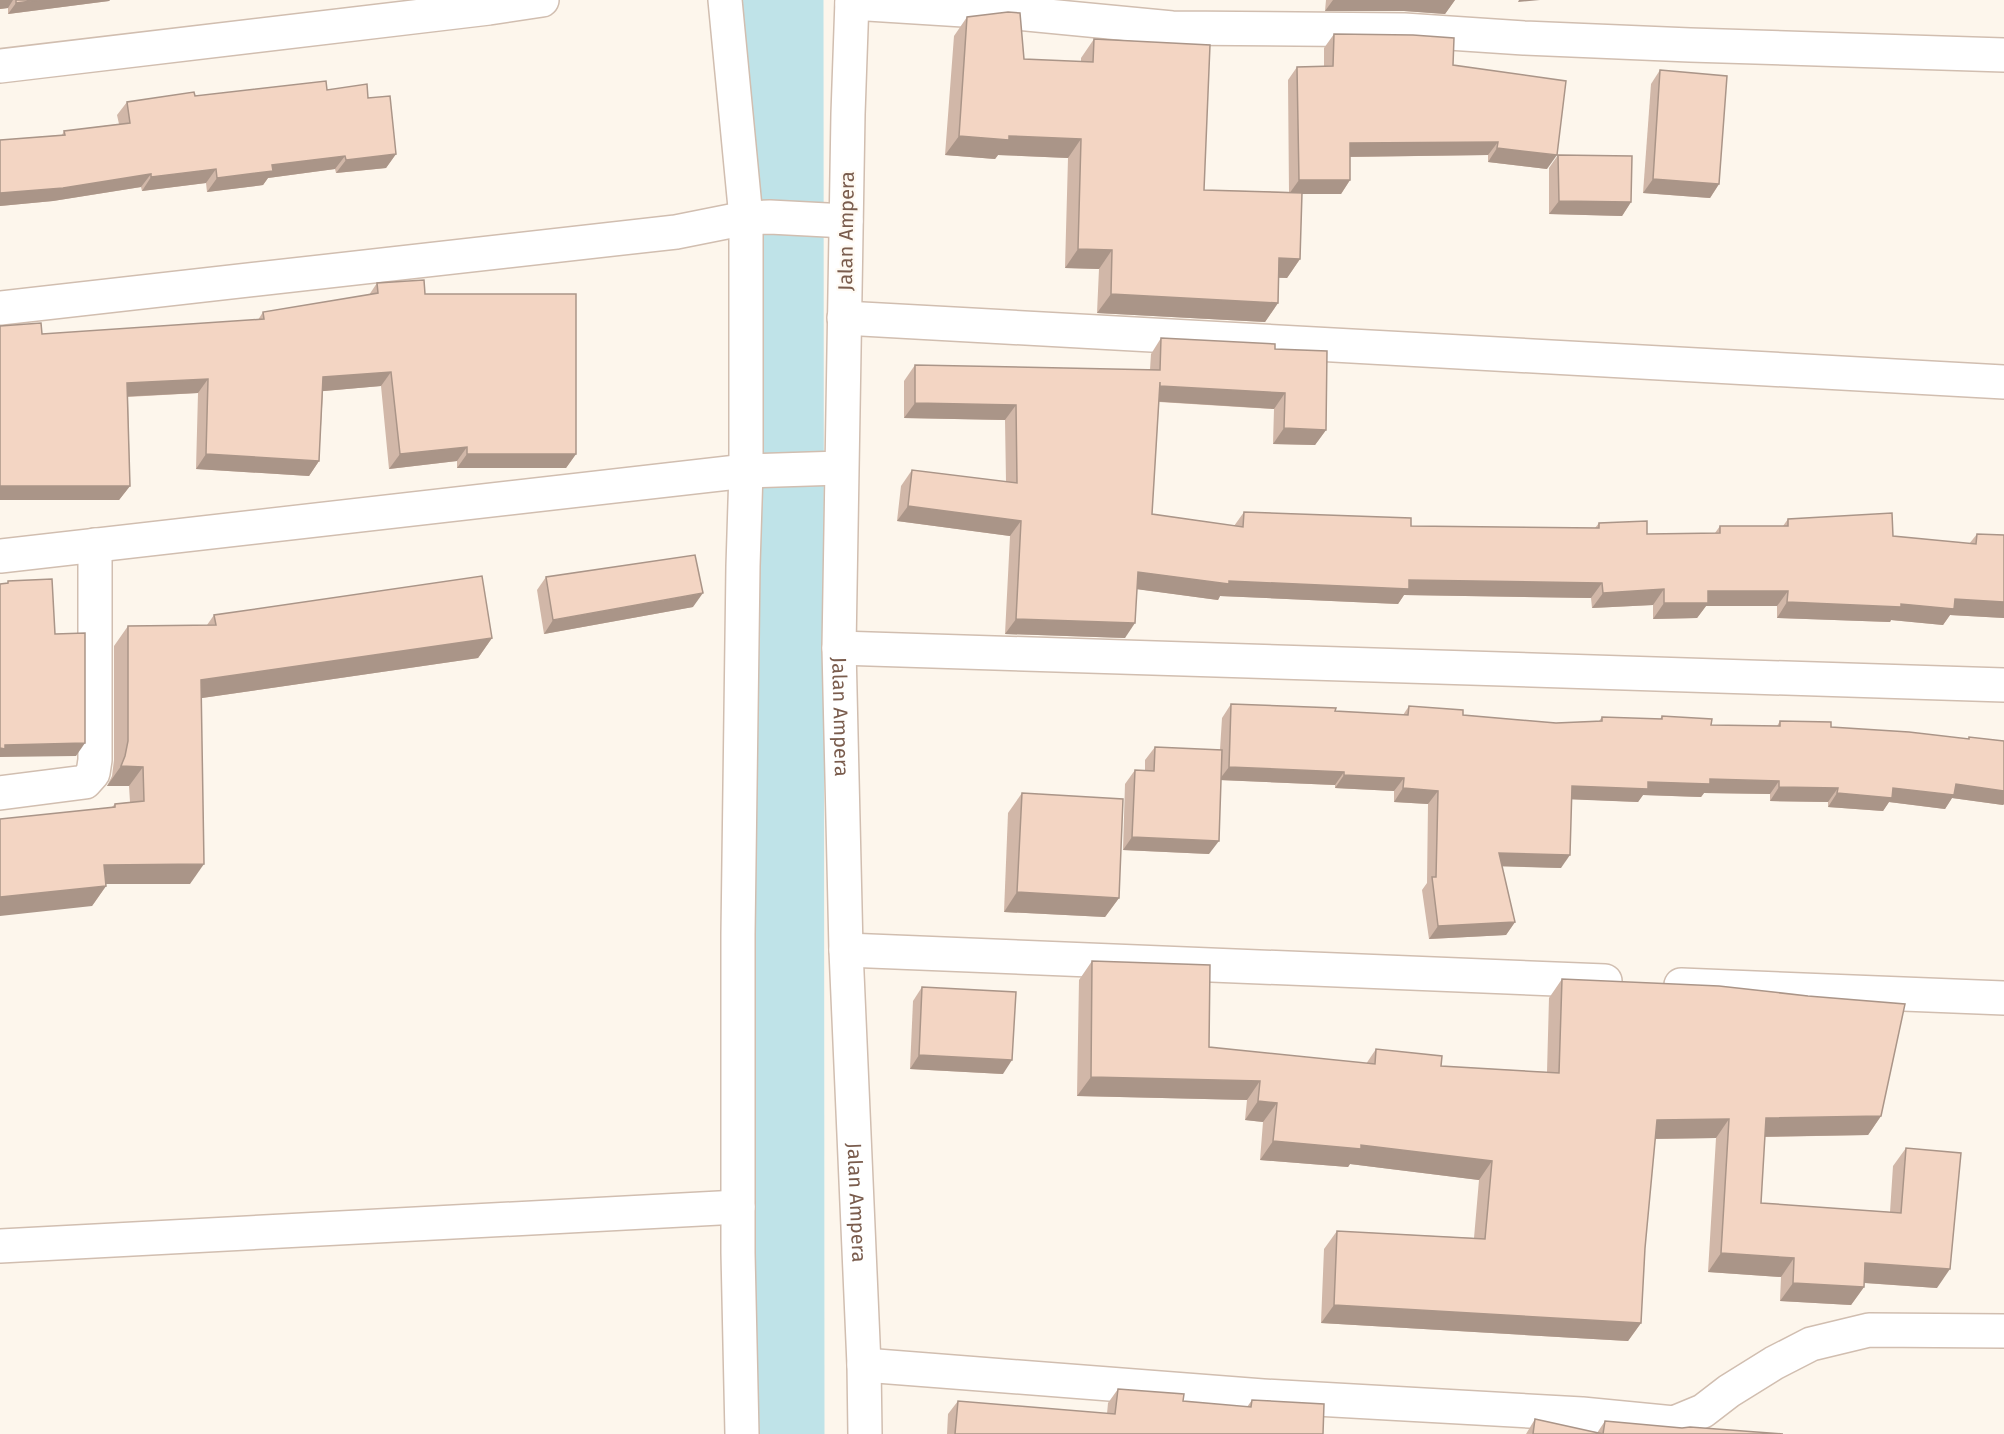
<svg xmlns="http://www.w3.org/2000/svg" width="2004" height="1434" font-family="'Fira Sans',sans-serif">
  <rect width="100%" height="100%" fill="#fdf6ec"/>
  <g fill="none" stroke-linecap="round" stroke-linejoin="round">
    <!-- river -->
    <path stroke="#bfe3e8" stroke-width="81" d="M783,0L784,1434"/>
    <!-- street casing -->
    <g stroke="#d1beb0" stroke-width="36">
      <g id="street">
        <path d="M725,0L746,218V471L743,566L738,934V1253L742,1434"/>
        <path id="s1" d="M852,0L848,114L839,648L846,950L864,1365L865,1434"/>
        <path d="M852,3L1027,14L1172,28L1404,30L1524,38L1690,45L2004,55"/>
        <path d="M0,66L489,8L542,0"/>
        <path d="M0,308L676,232L746,218L770,217L846,221"/>
        <path d="M844,318L2004,382"/>
        <path d="M0,556L746,471L841,468"/>
        <path d="M839,648L2004,685"/>
        <path d="M0,793L85,782L93,773L95,760V545"/>
        <path d="M846,950L1605,981"/>
        <path d="M1681,985L2004,998"/>
        <path d="M0,1246L738,1207"/>
        <path d="M864,1365L1263,1396L1582,1414L1674,1423L1703,1411L1729,1391L1774,1363L1811,1344L1869,1330L2004,1331"/>
      </g>
    </g>
    <!-- street -->
    <use href="#street" stroke="#fff" stroke-width="33"/>
  </g>
  <!-- wall -->
  <g fill="#d1b7a8">
    <path d="M0,0H110L109,1L8,14V8L0,9Z"/>
    <path d="M1326,0H1455L1445,14L1404,11H1325Z"/>
    <path d="M967,17L1024,59L1081,62V58L1094,39L1204,190L1289,192L1288,80L1297,67L1324,66V48L1334,34L1453,65L1547,169L1488,162V155L1350,157V180L1341,194H1302L1300,259L1287,278H1279L1278,303L1265,322L1097,313L1099,269L1065,268L1068,158L998,155L995,159L945,155L954,36Z"/>
    <path d="M1660,70L1719,184L1710,198L1643,193L1651,84Z"/>
    <path d="M327,90L368,98L396,154L386,168L336,173L335,169L268,178L263,185L207,192L206,183L142,191L141,187L53,201L0,206V140L62,135L64,131L119,124L117,115L127,102L195,96Z"/>
    <path d="M1558,155L1631,202L1622,216L1549,214V168Z"/>
    <path d="M377,283L425,294L576,454L566,468H457V461L389,469L381,386L323,391L319,461L309,476L196,469L198,393L128,397L130,486L119,500L42,334L258,320L263,312L369,295Z"/>
    <path d="M1161,338L1275,349L1326,430L1315,445L1273,444L1274,409L1159,402L1152,514L1234,526L1244,512L1411,526L1595,528L1599,523L1647,534L1715,533L1720,526H1783L1788,519L1893,536L1969,544L1977,534L2004,535V618L1950,615L1943,625L1891,620L1890,622L1777,618V606H1706L1697,618L1653,619V605L1592,608L1591,598L1404,595L1398,604L1220,596L1218,600L1137,589L1125,638L1005,634L1010,536L897,521L901,486L912,470L1006,482L1005,420L904,418V381L915,365L1150,370L1151,354Z"/>
    <path d="M546,577L693,607L544,634L537,590Z"/>
    <path d="M214,615L492,638L478,658L202,698L190,884H106V886L92,906L112,807L115,804L130,802L129,786H107L112,776L114,760V646L128,626L207,625Z"/>
    <path d="M1231,704L1335,711L1403,715L1409,706L1463,715L1556,723L1599,721L1602,717L1660,719L1662,716L1711,725L1777,726L1780,721L1831,727L1968,739L1969,737L2004,741V804L2003,805L1952,798L1945,809L1889,802L1883,811L1828,807V802L1770,801V794L1704,793L1701,797L1643,795L1638,802L1572,799L1561,868L1502,866L1515,922L1506,935L1429,939L1422,890L1427,883L1428,804L1394,802V791L1335,788V785L1221,780L1209,854L1123,850L1125,784L1135,770L1145,771V760L1155,747L1220,750L1222,718Z"/>
    <path d="M1022,793L1119,898L1105,917L1004,912L1008,813Z"/>
    <path d="M1092,961L1209,1047L1366,1064L1376,1049L1441,1066L1547,1072L1549,998L1562,979L1881,1116L1868,1135L1764,1137L1761,1203L1890,1212L1893,1166L1906,1148L1937,1288L1864,1283V1287L1851,1305L1780,1301L1781,1277L1708,1272L1716,1138L1655,1139L1645,1248L1641,1323L1628,1341L1321,1323L1324,1249L1337,1231L1474,1238L1479,1180L1350,1164L1348,1167L1260,1160L1263,1122L1245,1120L1247,1100L1077,1096L1079,980Z"/>
    <path d="M922,987L1003,1074L910,1069L913,1001Z"/>
    <path d="M1118,1389L1183,1401L1247,1407L1252,1400L1323,1434H947L948,1414L958,1401L1107,1414L1108,1403Z"/>
    <path d="M1535,1419L1597,1433L1605,1421L1682,1428L1783,1434H1526Z"/>
  </g>
  <!-- shaded-wall -->
  <g fill="#aa9588">
    <path d="M0,0H13L8,8L0,9Z"/>
    <path d="M39,0H110L109,1L8,14L16,3Z"/>
    <path d="M1333,0H1455L1445,14L1404,11H1325Z"/>
    <path d="M1519,0H1540L1518,2Z"/>
    <path d="M959,136H1009L1081,139L1068,158L998,155L995,159L945,155Z"/>
    <path d="M1498,142L1488,155L1340,157L1350,143Z"/>
    <path d="M1497,148L1557,155L1547,169L1488,162Z"/>
    <path d="M396,154L386,168L336,173L346,160Z"/>
    <path d="M345,156L335,169L268,178L263,185L207,192L217,178L272,165Z"/>
    <path d="M216,169L206,183L142,191L151,177Z"/>
    <path d="M151,174L141,187L53,201L0,206V193Z"/>
    <path d="M1653,179L1719,184L1710,198L1643,193Z"/>
    <path d="M1299,180H1350L1341,194H1289Z"/>
    <path d="M1559,201L1631,202L1622,216L1549,214Z"/>
    <path d="M1078,249L1112,250L1099,269L1065,268Z"/>
    <path d="M1279,258L1300,259L1287,278L1266,277Z"/>
    <path d="M1111,294L1278,303L1265,322L1097,313Z"/>
    <path d="M391,372L381,386L313,392L323,377Z"/>
    <path d="M208,379L198,393L117,397L127,383Z"/>
    <path d="M1160,386L1285,393L1274,409L1149,401Z"/>
    <path d="M915,403L1016,405L1005,420L904,418Z"/>
    <path d="M1284,428L1326,430L1315,445L1273,444Z"/>
    <path d="M467,447L457,461L389,469L400,454Z"/>
    <path d="M206,454L319,461L309,476L196,469Z"/>
    <path d="M467,454H576L566,468H457Z"/>
    <path d="M0,486H130L119,500H0Z"/>
    <path d="M908,506L1021,521L1010,536L897,521Z"/>
    <path d="M1138,572L1229,581L1409,580L1602,583L1591,598L1404,595L1398,604L1220,596L1218,600L1128,588Z"/>
    <path d="M1664,589L1653,605L1592,608L1603,593Z"/>
    <path d="M1708,591H1788L1777,606H1706L1697,618L1653,619L1664,603Z"/>
    <path d="M703,593L693,607L544,634L553,620Z"/>
    <path d="M1955,599L2004,602V618L1950,615L1943,625L1891,620L1890,622L1777,618L1787,602Z"/>
    <path d="M1016,619L1135,623L1125,638L1005,634Z"/>
    <path d="M492,638L478,658L188,700L201,680Z"/>
    <path d="M85,743L76,756L0,757V748L5,745Z"/>
    <path d="M121,766L143,767L129,786H107Z"/>
    <path d="M1229,767L1344,772L1335,785L1219,780Z"/>
    <path d="M1344,775L1404,778L1394,791L1335,788Z"/>
    <path d="M1710,779L1779,781L1770,794L1704,793L1701,797L1643,795L1638,802L1562,799L1572,786Z"/>
    <path d="M1956,784L2004,791V804L2003,805L1952,798L1945,809L1889,802L1883,811L1828,807L1837,793L1893,788Z"/>
    <path d="M1779,787L1838,788L1828,802L1770,801Z"/>
    <path d="M1403,788L1438,791L1428,804L1394,802Z"/>
    <path d="M1132,837L1219,841L1209,854L1123,850Z"/>
    <path d="M1499,853L1570,855L1561,868L1489,866Z"/>
    <path d="M204,864L190,884H90L104,865Z"/>
    <path d="M106,886L92,906L0,916V897Z"/>
    <path d="M1017,892L1119,898L1105,917L1004,912Z"/>
    <path d="M1515,922L1506,935L1429,939L1438,926Z"/>
    <path d="M919,1055L1012,1060L1003,1074L910,1069Z"/>
    <path d="M1091,1077L1260,1081L1247,1100L1077,1096Z"/>
    <path d="M1258,1101L1277,1103L1263,1122L1245,1120Z"/>
    <path d="M1881,1116L1868,1135L1752,1137L1766,1118Z"/>
    <path d="M1729,1119L1716,1138L1644,1139L1657,1120Z"/>
    <path d="M1273,1141L1361,1145L1492,1161L1479,1180L1350,1164L1348,1167L1260,1160Z"/>
    <path d="M1721,1253L1794,1258L1781,1277L1708,1272Z"/>
    <path d="M1865,1263L1950,1269L1937,1288L1852,1282Z"/>
    <path d="M1793,1283L1864,1287L1851,1305L1780,1301Z"/>
    <path d="M1334,1305L1641,1323L1628,1341L1321,1323Z"/>
  </g>
  <!-- building -->
  <g fill="#f3d5c3" stroke="#aa9588" stroke-width="1.5">
    <path d="M16,0H39L16,3Z"/>
    <path d="M1008,12L1020,13L1024,59L1093,62L1094,39L1210,45L1204,190L1302,193L1300,259L1279,258L1278,303L1111,294L1112,250L1078,249L1081,139L1009,136V140L959,136L967,17Z"/>
    <path d="M1334,34L1413,35L1454,38L1453,65L1566,81L1557,155L1497,148L1498,142L1350,143V180H1299L1297,67L1333,66Z"/>
    <path d="M1660,70L1727,76L1719,184L1653,179Z"/>
    <path d="M326,81L327,90L367,84L368,98L390,96L396,154L346,160L345,156L272,165L273,171L217,178L216,169L151,177V174L63,188L0,193V140L65,135L64,131L130,123L127,102L194,92L195,96Z"/>
    <path d="M1558,155L1632,156L1631,202L1559,201Z"/>
    <path d="M424,280L425,294H576V454H467V447L400,454L391,372L323,377L319,461L206,454L208,379L127,383L130,486H0V326L41,323L42,334L264,319L263,312L378,293L377,283Z"/>
    <path d="M1161,338L1275,344V349L1327,351L1326,430L1284,428L1285,393L1160,386V382L1152,514L1243,527L1244,512L1411,518V526L1599,528V523L1647,521V534L1720,533V526H1788V519L1892,513L1893,536L1976,544L1977,534L2004,535V602L1955,599L1954,609L1901,604V607L1787,602L1788,591H1708V603H1664V589L1603,593L1602,583L1409,580V589L1229,581V584L1138,572L1135,623L1016,619L1021,521L908,506L912,470L1017,483L1016,405L915,403V365L1160,370Z"/>
    <path d="M695,555L703,593L553,620L546,577Z"/>
    <path d="M482,576L492,638L201,680L204,864L104,865L106,886L0,897V819L115,807V804L144,801L143,767L121,766L125,756L128,741V626L216,625L214,615Z"/>
    <path d="M52,579L55,634L85,633V743L5,745V749L0,748V584L8,583V581Z"/>
    <path d="M1231,704L1336,708L1335,711L1408,715L1409,706L1463,710V715L1556,723L1602,721V717L1662,719V716L1712,719L1711,725L1780,726V721L1831,722V727L1909,732L1969,739V737L2004,741V791L1956,784L1954,795L1893,788L1892,798L1837,793L1838,788L1779,787V781L1710,779V784L1648,782V789L1572,786L1570,855L1499,853L1515,922L1438,926L1432,877H1436L1438,791L1403,788L1404,778L1344,775V772L1229,767Z"/>
    <path d="M1155,747L1222,750L1219,841L1132,837L1135,770L1154,771Z"/>
    <path d="M1022,793L1123,799L1119,898L1017,892Z"/>
    <path d="M1092,961L1210,965L1209,1047L1375,1064L1376,1049L1442,1056L1441,1066L1559,1073L1562,979L1719,986L1808,996L1905,1004L1881,1116L1766,1118L1761,1203L1901,1213L1906,1148L1961,1153L1950,1269L1865,1263L1864,1287L1793,1283L1794,1258L1721,1253L1729,1119L1657,1120L1645,1248L1641,1323L1334,1305L1337,1231L1485,1239L1492,1161L1361,1145V1149L1273,1141L1277,1103L1258,1101L1260,1081L1091,1077Z"/>
    <path d="M922,987L1016,992L1012,1060L919,1055Z"/>
    <path d="M1118,1389L1184,1394L1183,1401L1251,1407L1252,1400L1324,1404L1323,1434H955L958,1401L1115,1414Z"/>
    <path d="M1535,1419L1603,1434H1533Z"/>
    <path d="M1605,1421L1682,1428L1690,1427L1783,1434H1603Z"/>
  </g>
  <g text-anchor="middle" dominant-baseline="central" stroke-width="4.5" stroke-linejoin="round" paint-order="stroke">
    <!-- street labels -->
    <g font-size="20" fill="#7a5c4d" stroke="#fffaf3">
      <text transform="translate(846 231) rotate(-89)">Jalan Ampera</text>
      <text stroke="none"><textPath href="#s1" startOffset="717">Jalan Ampera</textPath></text>
      <text stroke="none"><textPath href="#s1" startOffset="1203">Jalan Ampera</textPath></text>
    </g>
  </g>
</svg>
